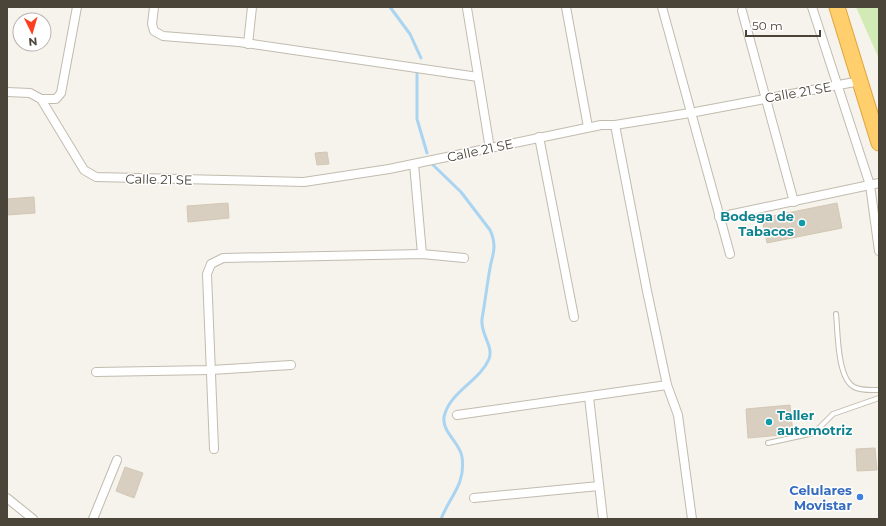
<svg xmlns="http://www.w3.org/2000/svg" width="886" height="526" font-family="Montserrat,sans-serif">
  <rect width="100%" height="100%" fill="#f6f3ec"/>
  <!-- green -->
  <path fill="#d2eab5" d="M856,7H879V59Z"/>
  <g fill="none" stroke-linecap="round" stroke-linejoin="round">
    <!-- stream -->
    <g stroke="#a9d4f2" stroke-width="3">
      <path d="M390,7L410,34L421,58"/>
      <path d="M417,74V119L427,153"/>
      <path d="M432,164L461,192L490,230C493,236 494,240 494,247C494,254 491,261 490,268C487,285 485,302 482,319C480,334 494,346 489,359C480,381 449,392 444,417C442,433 460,442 462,457C466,484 450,496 441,519"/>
    </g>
  </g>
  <!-- building -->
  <g fill="#d8cfc1" stroke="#d3c7b4">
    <path d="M327,152L329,164L317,165L315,153Z"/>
    <path d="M34,197L35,213L7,215V199Z"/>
    <path d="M228,203L229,218L188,222L187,206Z"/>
    <path d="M837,203L842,228L767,243L762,218Z"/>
    <path d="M790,405L793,434L748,438L746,409Z"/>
    <path d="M875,448L877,470L857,471L856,449Z"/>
    <path d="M125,467L143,473L134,498L116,491Z"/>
  </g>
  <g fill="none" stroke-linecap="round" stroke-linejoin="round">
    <!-- lane casing -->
    <g stroke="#c2bbae" stroke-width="6">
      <g id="lane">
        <path d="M836,314C838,332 837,378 854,387C862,391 871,390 879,390"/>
        <path d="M768,443L814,433L833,414L879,398"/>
      </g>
    </g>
    <!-- street casing -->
    <g stroke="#c2bbae" stroke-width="10">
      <g id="street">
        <path d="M154,7L152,24L154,31L163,36L239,42L478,77"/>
        <path d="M566,7L588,127"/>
        <path d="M662,7L730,254"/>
        <path d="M812,7L870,185L879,251"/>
        <path d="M467,8L490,149"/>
        <path d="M742,11L794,202"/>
        <path d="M248,44L252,7"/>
        <path d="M7,92L30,93L41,99L84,170L96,177L304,182L389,169L601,125H615L690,113L860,81"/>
        <path d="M41,99H56L61,93L77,7"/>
        <path d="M615,125L647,291L667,385L678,415L692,519"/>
        <path d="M539,137L574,317"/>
        <path d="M414,164L422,254"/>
        <path d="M719,217L879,183"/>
        <path d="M96,372L211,370L291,365"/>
        <path d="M589,397L603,519"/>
        <path d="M457,415L667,385"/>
        <path d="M214,449L207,274L211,264L223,258L422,254L464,258"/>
        <path d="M7,498L33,519"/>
        <path d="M474,498L599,486"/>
        <path d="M93,519L117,460"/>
      </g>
    </g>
    <!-- highway casing -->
    <g stroke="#e0a43c" stroke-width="17">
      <path id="highway" d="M837,7L879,143"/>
    </g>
    <!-- lane -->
    <use href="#lane" stroke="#fff" stroke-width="4"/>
    <!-- street -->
    <use href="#street" stroke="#fff" stroke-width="8"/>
    <!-- highway -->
    <use href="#highway" stroke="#ffcf6e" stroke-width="15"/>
  </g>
  <!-- markers -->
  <g fill="#0f9aa8" stroke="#fff" stroke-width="1.5">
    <circle cx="802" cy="223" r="4"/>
    <circle cx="769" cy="422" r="4"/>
  </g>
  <circle fill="#3f7fe0" stroke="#fff" stroke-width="1.5" cx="860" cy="497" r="4"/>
  <g text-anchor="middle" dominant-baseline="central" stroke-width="3" stroke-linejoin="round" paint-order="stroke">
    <!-- street labels -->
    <g font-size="13" fill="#4b4439" stroke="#fff">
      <text transform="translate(798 92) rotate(-10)">Calle 21 SE</text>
      <text transform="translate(480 150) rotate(-12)">Calle 21 SE</text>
      <text transform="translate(159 179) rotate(1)">Calle 21 SE</text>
    </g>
    <!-- culture labels -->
    <g font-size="13" font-weight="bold" fill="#0d838f" stroke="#fff" text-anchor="end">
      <text x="794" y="216">Bodega de<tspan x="794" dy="15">Tabacos</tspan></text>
      <text x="777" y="415" text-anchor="start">Taller<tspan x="777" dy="15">automotriz</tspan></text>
    </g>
    <!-- shop labels -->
    <g font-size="13" font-weight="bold" fill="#366cbe" stroke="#fff" text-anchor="end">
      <text x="852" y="490">Celulares<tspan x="852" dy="15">Movistar</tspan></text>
    </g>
  </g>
  <!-- border -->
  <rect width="886" height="526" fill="none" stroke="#4b4439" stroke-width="16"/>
  <!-- north arrow -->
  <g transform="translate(32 32) rotate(175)"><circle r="19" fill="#ffffff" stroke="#b7b4b0"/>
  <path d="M0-3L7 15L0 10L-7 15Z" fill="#fc3f1d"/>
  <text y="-6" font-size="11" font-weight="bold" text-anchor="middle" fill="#4b4439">N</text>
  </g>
  <!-- scale -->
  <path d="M746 30v6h74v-6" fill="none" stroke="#4b4439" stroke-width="2"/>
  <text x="752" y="30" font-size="12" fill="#4b4439" stroke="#ffffff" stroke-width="3" paint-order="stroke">50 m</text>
</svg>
